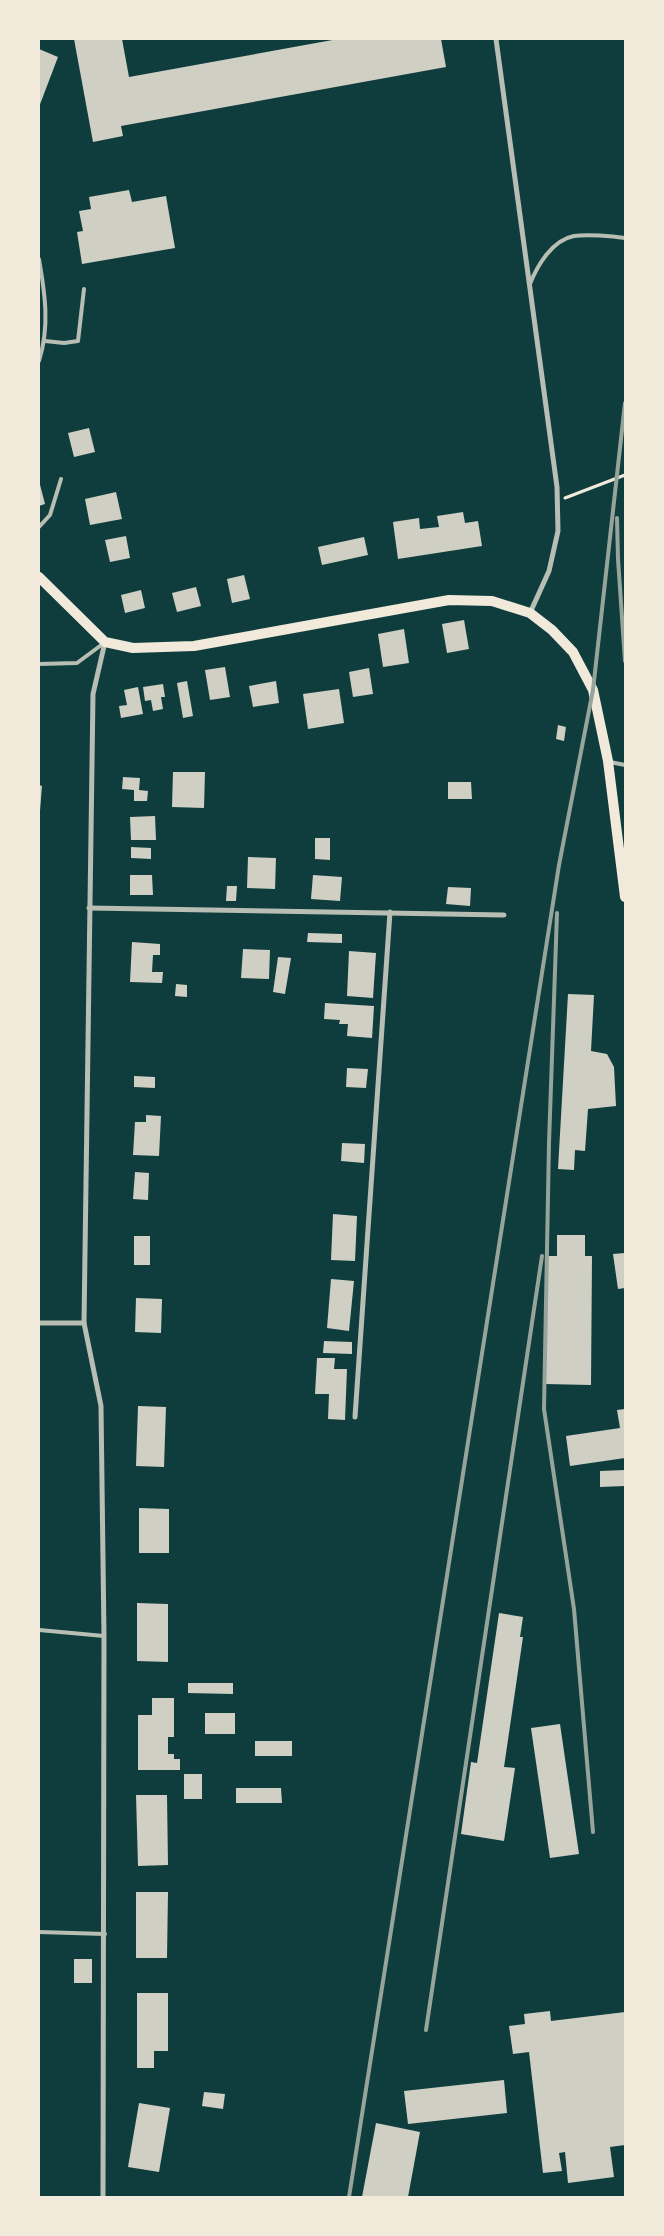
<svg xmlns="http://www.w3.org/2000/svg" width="664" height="2236" font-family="Mulish,sans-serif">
  <rect width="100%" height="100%" fill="#0f3d3e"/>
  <!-- building -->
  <g fill="#cfcfc3">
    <path d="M74,39H122L129,77L338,39H441L446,67L121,126L123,136L93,142Z"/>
    <path d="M39,49L58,57L39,107Z"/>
    <path d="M129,190L132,202L166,196L175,248L82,264L77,232L83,231L79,211L91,209L89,197Z"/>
    <path d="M89,428L95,452L74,457L68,433Z"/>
    <path d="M39,481L45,504L39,506Z"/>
    <path d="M116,492L122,519L90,525L85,499Z"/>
    <path d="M463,512L465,523L478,521L482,546L398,559L393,522L419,518L420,529L439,527L437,516Z"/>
    <path d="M126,536L130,558L110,562L105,540Z"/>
    <path d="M364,537L368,555L322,565L318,547Z"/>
    <path d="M244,575L250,599L232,603L227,579Z"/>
    <path d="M196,587L201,606L177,612L172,593Z"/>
    <path d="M141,590L145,608L125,613L121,595Z"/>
    <path d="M464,620L469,649L447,653L442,624Z"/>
    <path d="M404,629L409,663L383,667L378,634Z"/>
    <path d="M225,667L230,697L210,700L205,670Z"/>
    <path d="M369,668L373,694L353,697L349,672Z"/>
    <path d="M187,681L193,716L183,718L177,683Z"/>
    <path d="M276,681L279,703L253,707L249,686Z"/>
    <path d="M163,684L165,697H161L163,709L153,711L151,700L145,701L143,687Z"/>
    <path d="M138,687L143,714L121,718L119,706L127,705L124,690Z"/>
    <path d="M339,689L344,723L308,729L303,694Z"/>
    <path d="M558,725L566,727L564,741L556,739Z"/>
    <path d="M173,772H205L204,808L172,807Z"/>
    <path d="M123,777L140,778L139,790L148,791L147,801H134V790L122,789Z"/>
    <path d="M448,782H471L472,799H448Z"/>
    <path d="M39,785L42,786L40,811H39Z"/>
    <path d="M155,816L156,840H131L130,817Z"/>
    <path d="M315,838H330V860L315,859Z"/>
    <path d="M131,847L151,848V859L131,858Z"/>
    <path d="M248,857L276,858L275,889L247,888Z"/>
    <path d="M130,875H152L153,895H130Z"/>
    <path d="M313,875L342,877L340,901L311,899Z"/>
    <path d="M227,886H237L236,901H226Z"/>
    <path d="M448,887L471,888L470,906L446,904Z"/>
    <path d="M308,933L342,934V943L307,942Z"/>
    <path d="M132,942L160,944V955H153L152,972H163L162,983L130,982Z"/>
    <path d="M243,949L270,950L269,979L241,978Z"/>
    <path d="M349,951L376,953L373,998L347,996Z"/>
    <path d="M278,957L291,958L285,994L273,992Z"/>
    <path d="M176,984L187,985V997L175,996Z"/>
    <path d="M568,994L594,995L591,1051L607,1054L614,1067L616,1106L588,1109L585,1151L575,1150L574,1170L558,1169Z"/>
    <path d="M325,1003L374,1006L372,1038L347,1036L348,1024H339L340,1020L324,1019Z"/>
    <path d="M347,1068L368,1069L366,1088L346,1087Z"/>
    <path d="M134,1076L155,1077V1088L134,1087Z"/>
    <path d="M146,1115L161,1116L159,1156L133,1155L135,1122H146Z"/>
    <path d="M342,1143L365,1144L364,1163L341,1161Z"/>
    <path d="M135,1172L149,1173L148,1200L133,1199Z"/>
    <path d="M333,1214L357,1216L355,1261L331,1260Z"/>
    <path d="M557,1235H585V1256H592L591,1385L545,1384L546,1256H557Z"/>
    <rect x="134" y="1236" width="16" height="29"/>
    <path d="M625,1253V1288L618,1289L613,1254Z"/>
    <path d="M331,1279L354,1281L349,1331L327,1328Z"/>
    <path d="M136,1298L162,1299L161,1333L135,1332Z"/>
    <path d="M324,1341L352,1342V1354L323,1353Z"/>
    <path d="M317,1358H335L334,1369H347L345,1420L328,1419L329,1394H315Z"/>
    <path d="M138,1406L166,1407L164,1467L136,1466Z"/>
    <path d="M625,1409V1458L570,1466L566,1436L620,1428L617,1410Z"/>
    <path d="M625,1470V1486L600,1487V1471Z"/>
    <path d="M139,1508L169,1509V1553H139Z"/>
    <path d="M137,1603L168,1604V1662L137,1661Z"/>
    <path d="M499,1613L523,1617L520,1637H523L504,1767L515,1768L504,1841L461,1834L471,1762L477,1763Z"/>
    <path d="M188,1683H233V1694L188,1693Z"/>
    <path d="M152,1698H174V1737H168V1754H174V1759H180V1770H138V1715H152Z"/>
    <rect x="205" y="1713" width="30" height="21"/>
    <path d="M560,1724L579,1854L550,1858L531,1728Z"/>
    <rect x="255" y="1741" width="37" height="15"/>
    <rect x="184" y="1774" width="18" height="25"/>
    <path d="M236,1788H281L282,1803H236Z"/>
    <path d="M136,1795H167L168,1865L138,1866Z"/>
    <path d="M136,1892H168L167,1958H136Z"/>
    <rect x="74" y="1959" width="18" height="24"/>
    <path d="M137,1993H168V2051H154V2068H137Z"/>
    <path d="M550,2011L551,2021L625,2012V2145L610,2147L614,2177L568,2183L565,2152L559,2153L562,2171L543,2173L529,2052L513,2054L509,2026L525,2024L524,2014Z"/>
    <path d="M504,2080L507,2113L408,2124L404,2091Z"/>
    <path d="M204,2092L225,2094L223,2109L202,2106Z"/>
    <path d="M139,2103L170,2108L159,2172L128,2167Z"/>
    <path d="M376,2123L420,2132L408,2197H362Z"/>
  </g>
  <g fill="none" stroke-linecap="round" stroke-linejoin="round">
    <!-- path -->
    <path stroke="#f1e9da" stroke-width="3" d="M565,498L625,475"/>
    <!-- service -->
    <g stroke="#b8beb3" stroke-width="4">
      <path d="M39,259C45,294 50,326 39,361"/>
      <path d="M530,284C537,266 552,240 574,236C587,234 612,236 625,238"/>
      <path d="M45,341L64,343L78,341L84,289"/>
      <path d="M39,527L50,515L61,479"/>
      <path d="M39,664L77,663L104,643"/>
      <path d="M610,762L625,765"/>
      <path d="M39,1630L104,1636"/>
      <path d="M39,1932L105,1934"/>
    </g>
    <!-- minor -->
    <g stroke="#b8beb3" stroke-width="5">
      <path d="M496,39L557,487L558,531L549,571L530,613"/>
      <path d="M89,908L504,915"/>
      <path d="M39,1323H84"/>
      <path d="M355,1417L390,912"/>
      <path d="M103,2197L104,1636L101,1406L84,1323L93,694L105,642"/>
    </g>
    <!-- secondary -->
    <path stroke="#f1e9da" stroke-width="10" d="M39,577L105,642L133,648L194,646L449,600L492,601L530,613L552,630L573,652L593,690L608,761L625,897"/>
    <!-- rail -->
    <g stroke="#97a49c" stroke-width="4">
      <path d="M617,518L618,559L625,661"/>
      <path d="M557,913L549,1143L544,1409L574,1609L593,1832"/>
      <path d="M426,2030L542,1256"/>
      <path d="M349,2197L559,865L593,690L625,403"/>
    </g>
  </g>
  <!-- border -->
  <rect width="664" height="2236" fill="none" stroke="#f1e9da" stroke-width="80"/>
</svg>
